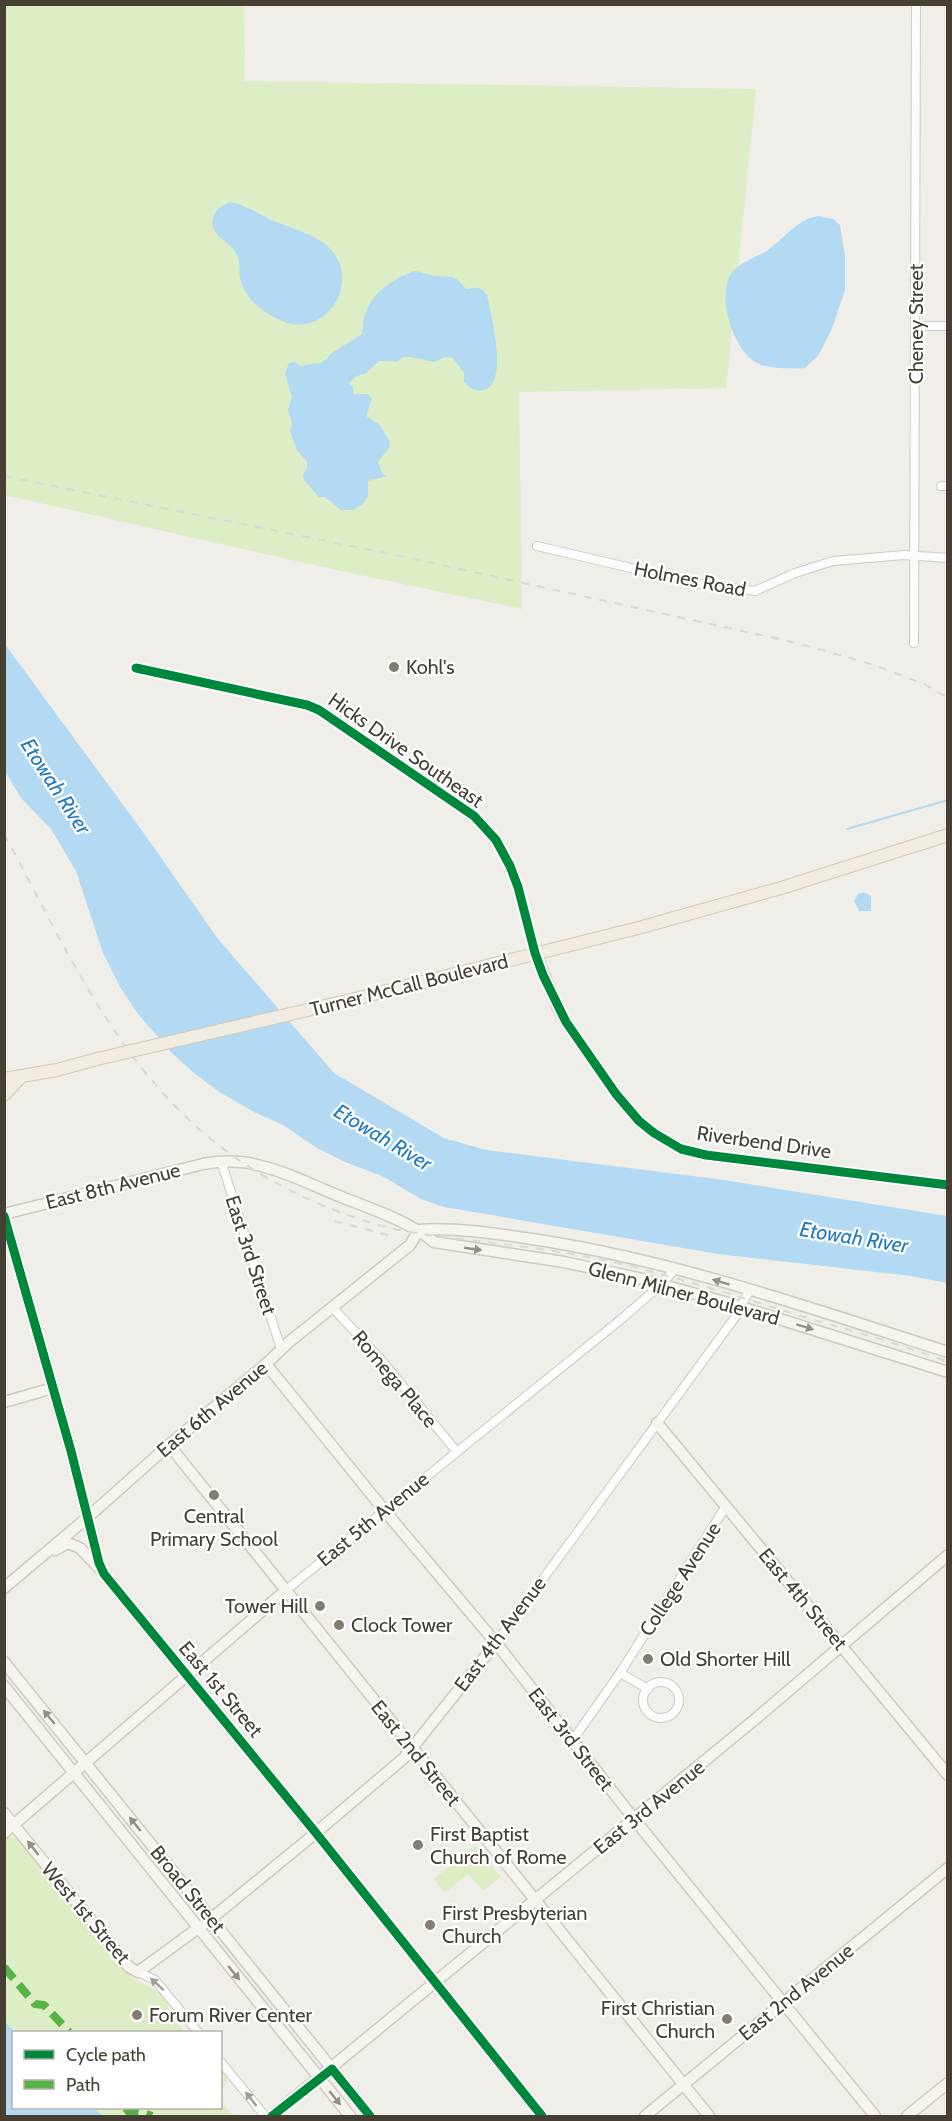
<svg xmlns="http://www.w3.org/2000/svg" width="952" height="2121" font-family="Cabin,sans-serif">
  <rect width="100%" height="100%" fill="#f0eee8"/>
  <!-- green -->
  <g fill="#ddedc5">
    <path d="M5,5H244L245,81L756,89L726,388L519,392L522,609L327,568L5,495Z"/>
    <path d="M4,1832L13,1838H18L128,1973L135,1980L158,1991L168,2002V2012L185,2032H14L5,2082Z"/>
    <path d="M475,1845L501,1877L483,1891L468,1874L445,1893L434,1879Z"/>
    <path d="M221,2069C233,2084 222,2082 221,2095C221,2103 229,2111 234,2116H38L30,2108H220Z"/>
  </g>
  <!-- water -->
  <g fill="#b3daf2">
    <path d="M231,202C246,206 256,212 269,219C289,228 319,234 333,252C357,282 331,330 292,324C272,320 247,302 241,282C238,273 241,264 237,255C231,240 206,236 214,215C217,208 224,204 231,202Z"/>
    <path d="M818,216L833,219L840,225L845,256V290L831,331L818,356L805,368C790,369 773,369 759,364C734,354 716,297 731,274C740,260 761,257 773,246C788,234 799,219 818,216Z"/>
    <path d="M415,271C422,272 428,275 436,276C453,278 454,273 466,289C476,287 481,286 487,295C491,315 507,376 488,388C478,394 471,389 464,382V373L453,358L445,357L434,362L411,357H403L398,361H379L366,373L355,377L349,383L353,387L354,394H368L372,399L366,416L380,425L390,442L389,448L378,462L382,473L387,476L368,481V496L364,503L353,510H341L325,497H319L304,480L303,474L307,469V462L297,450L290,431L292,422L288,410L292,397L285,374L289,363L295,362L300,366L320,363L327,359L330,354L362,334C364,327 362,321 365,315C371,293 395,277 415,271Z"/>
    <path d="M4,643L143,832L218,939L334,1073L444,1138L486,1150L724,1180L947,1216V1283L911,1276L718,1254L444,1207L421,1199L382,1176L345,1162L317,1148L283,1125L254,1112L221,1093L195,1074L171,1052L138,1014L120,987L103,953L76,871L51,829L21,798L5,771Z"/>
    <path d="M864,892L871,896V911H859L854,901L858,894Z"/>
    <path d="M4,2021L15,2032L14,2108H94L103,2116H5Z"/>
  </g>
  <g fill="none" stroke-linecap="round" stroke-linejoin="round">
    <!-- stream -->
    <path stroke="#b3daf2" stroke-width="2" d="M847,829L948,800"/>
    <!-- street casing -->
    <g stroke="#cecbc5" stroke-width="10">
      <g id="street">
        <path d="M916,326H948"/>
        <path d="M941,486H948"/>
        <path d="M537,546L695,583L755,591L795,573L833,561L904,555L948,558"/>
        <path d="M914,643L916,4"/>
        <path d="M136,668L307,705L319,710L453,801C515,846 516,884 535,953"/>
        <path d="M221,1161L281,1349"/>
        <path d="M332,1307L383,1362L457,1452"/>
        <path d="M285,1591L619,1321L662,1284L675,1269"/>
        <path d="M496,1643L736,1316L749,1291"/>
        <path d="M620,1673L648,1689"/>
        <circle cx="661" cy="1700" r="18"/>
        <path d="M572,1741L620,1673L726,1506"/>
        <path d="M138,1972L155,1980L198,2032"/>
        <path d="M220,2061L265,2116"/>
      </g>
    </g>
    <!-- secondary casing -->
    <g stroke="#d0cbbe" stroke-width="13">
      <g id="secondary">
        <path d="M535,953L558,1008L566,1022L616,1094L639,1121L654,1133L681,1149L706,1155L948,1185"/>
        <path d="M4,1214L203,1164C221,1161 239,1160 257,1165C285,1171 312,1185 339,1196C371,1209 407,1220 434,1242L564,1262L638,1278L725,1302L948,1372"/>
        <path d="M4,1216L71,1451L99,1563L104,1574L316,1833L542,2116"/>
        <path d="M419,1230C461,1227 504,1235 545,1241C682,1263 816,1310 948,1352"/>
        <path d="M266,1364L384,1510L496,1643L634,1819L875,2116"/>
        <path d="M4,1402L53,1388"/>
        <path d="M657,1423L948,1775"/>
        <path d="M169,1445L709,2116"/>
        <path d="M55,1550L68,1543L80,1548L100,1569"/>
        <path d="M4,1588L88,1517L169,1445L266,1364L289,1342L410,1245L419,1230"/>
        <path d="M4,1662L370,2116"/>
        <path d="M4,1686L350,2116"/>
        <path d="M4,1813L129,1967L138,1972L212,1918L306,1841L404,1758L496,1643"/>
        <path d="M4,1833L285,1591"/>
        <path d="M272,2116L753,1721L948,1555"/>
        <path d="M645,2116L948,1868"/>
        <path d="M907,2116L948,2083"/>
      </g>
    </g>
    <!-- primary casing -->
    <g stroke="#d4cbb3" stroke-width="14">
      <g id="primary">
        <path d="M355,999L642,927L781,888L948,835"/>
        <path d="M4,1079L57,1070L97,1059"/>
        <path d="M4,1095L21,1077"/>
      </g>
    </g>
    <!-- street -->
    <use href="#street" stroke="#fdfcfc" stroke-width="8"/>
    <!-- secondary -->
    <use href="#secondary" stroke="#f6f4ee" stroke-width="10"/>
    <!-- primary -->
    <use href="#primary" stroke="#f1ece2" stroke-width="12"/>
    <!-- rail -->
    <g stroke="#d9d9d8" stroke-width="2" stroke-dasharray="8 8" stroke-linecap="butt">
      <path d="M4,476L391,554L797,643L871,664L924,684L948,698"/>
      <path d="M4,834C57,931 103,1036 183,1114C241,1171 315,1209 394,1229C421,1235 451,1238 479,1241C527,1247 575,1253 622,1264C683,1279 744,1298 804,1317C852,1331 901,1344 948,1362"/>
      <path d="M334,1221L395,1237"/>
    </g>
    <!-- primary-bridge casing -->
    <g stroke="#d4cbb3" stroke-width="14" stroke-linecap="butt">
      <path id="primary-bridge" d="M97,1059L355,999"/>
    </g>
    <!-- primary-bridge -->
    <use href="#primary-bridge" stroke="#f1ece2" stroke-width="12"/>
    <!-- quiet -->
    <g stroke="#57b346" stroke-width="8" stroke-dasharray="15 8" stroke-linecap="butt">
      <path d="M4,1967L35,2004L44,2005L69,2032"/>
      <path d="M126,2108L129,2112L138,2111L152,2116"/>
    </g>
    <!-- cycleway casing -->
    <g stroke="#fff" stroke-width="13">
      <g id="cycleway">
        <path d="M136,668L307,705L319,710L474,816L496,840L510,866L518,887L535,953L543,975L566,1022L616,1094L639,1121L654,1133L681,1149L706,1155L948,1185"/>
        <path d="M4,1216L71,1451L99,1563L104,1574L316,1833L542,2116"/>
        <path d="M272,2116L332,2069L370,2116"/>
      </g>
    </g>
    <!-- cycleway -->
    <use href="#cycleway" stroke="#00873e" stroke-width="9"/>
  </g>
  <!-- one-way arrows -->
  <defs><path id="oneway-solid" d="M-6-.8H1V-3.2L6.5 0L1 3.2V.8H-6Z" transform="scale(1.5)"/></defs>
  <g fill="#959087">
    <use href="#oneway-solid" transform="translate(473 1249) rotate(8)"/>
    <use href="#oneway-solid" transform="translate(721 1282) rotate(-163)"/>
    <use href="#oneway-solid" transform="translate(805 1327) rotate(17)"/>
    <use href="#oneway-solid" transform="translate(49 1717) rotate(-129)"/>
    <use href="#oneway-solid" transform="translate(135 1824) rotate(-129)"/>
    <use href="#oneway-solid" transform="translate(33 1848) rotate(-128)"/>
    <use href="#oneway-solid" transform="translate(234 1973) rotate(51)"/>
    <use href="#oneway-solid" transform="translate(335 2098) rotate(51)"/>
  </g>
  <g fill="#a29e98">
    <use href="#oneway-solid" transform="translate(157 1984) rotate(-138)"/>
    <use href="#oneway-solid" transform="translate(251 2099) rotate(-128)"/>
  </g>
  <!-- markers -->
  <g fill="#827c72" stroke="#fff" stroke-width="2">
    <circle cx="394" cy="667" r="6"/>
    <circle cx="214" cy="1495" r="6"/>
    <circle cx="320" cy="1606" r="6"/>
    <circle cx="339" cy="1625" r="6"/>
    <circle cx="648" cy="1659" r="6"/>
    <circle cx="418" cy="1845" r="6"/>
    <circle cx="430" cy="1925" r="6"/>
    <circle cx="137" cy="2015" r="6"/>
    <circle cx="727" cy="2019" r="6"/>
  </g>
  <g text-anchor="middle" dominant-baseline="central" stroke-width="4.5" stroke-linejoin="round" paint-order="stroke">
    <!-- street labels -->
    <g font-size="20" fill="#463f33" stroke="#fff">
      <text transform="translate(916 324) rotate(-90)">Cheney Street</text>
      <text transform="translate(690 579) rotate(11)">Holmes Road</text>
      <text transform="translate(406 750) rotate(35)">Hicks Drive Southeast</text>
      <text transform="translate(409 985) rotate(-14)">Turner McCall Boulevard</text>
      <text transform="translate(764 1142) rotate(8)">Riverbend Drive</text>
      <text transform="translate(113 1186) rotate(-14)">East 8th Avenue</text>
      <text transform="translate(251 1255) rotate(72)">East 3rd Street</text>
      <text transform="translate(684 1293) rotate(15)">Glenn Milner Boulevard</text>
      <text transform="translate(395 1379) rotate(50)">Romega Place</text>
      <text transform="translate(212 1409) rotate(-40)">East 6th Avenue</text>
      <text transform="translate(373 1519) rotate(-39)">East 5th Avenue</text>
      <text transform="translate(680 1579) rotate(-57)">College Avenue</text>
      <text transform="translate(803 1599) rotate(50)">East 4th Street</text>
      <text transform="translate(500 1634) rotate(-53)">East 4th Avenue</text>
      <text transform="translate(221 1689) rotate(50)">East 1st Street</text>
      <text transform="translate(571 1739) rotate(52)">East 3rd Street</text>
      <text transform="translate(416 1753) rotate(51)">East 2nd Street</text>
      <text transform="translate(649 1807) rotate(-39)">East 3rd Avenue</text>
      <text transform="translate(188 1889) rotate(51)">Broad Street</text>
      <text transform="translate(86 1913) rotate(50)">West 1st Street</text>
      <text transform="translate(796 1992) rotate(-39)">East 2nd Avenue</text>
    </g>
    <!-- poi labels -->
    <g font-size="20" fill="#463f33" stroke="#fff" text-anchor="start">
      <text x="406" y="667">Kohl's</text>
      <text x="214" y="1516" text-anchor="middle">Central<tspan x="214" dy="23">Primary School</tspan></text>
      <text x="308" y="1606" text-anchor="end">Tower Hill</text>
      <text x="351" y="1625">Clock Tower</text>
      <text x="660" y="1659">Old Shorter Hill</text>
      <text x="430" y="1834">First Baptist<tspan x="430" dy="23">Church of Rome</tspan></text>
      <text x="442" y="1913">First Presbyterian<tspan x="442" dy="23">Church</tspan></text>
      <text x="715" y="2008" text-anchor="end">First Christian<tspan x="715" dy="23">Church</tspan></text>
      <text x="149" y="2015">Forum River Center</text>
    </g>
    <!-- water labels -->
    <g font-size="21" font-style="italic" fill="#227bbc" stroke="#fff">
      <text transform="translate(56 786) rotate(57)">Etowah River</text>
      <text transform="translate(383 1137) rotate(31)">Etowah River</text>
      <text transform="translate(854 1237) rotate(9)">Etowah River</text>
    </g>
  </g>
  <!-- border -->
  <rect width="952" height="2121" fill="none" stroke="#463f33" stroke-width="12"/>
  <!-- legend -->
  <rect x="12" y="2031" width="210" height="78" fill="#ffffff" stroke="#b5b2ad" stroke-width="1.5"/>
  <rect x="24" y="2050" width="30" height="9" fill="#00873e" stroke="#b5b2ad" stroke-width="1.5"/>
  <text x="66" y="2061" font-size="18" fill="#463f33">Cycle path</text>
  <rect x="24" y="2080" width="30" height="9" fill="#57b346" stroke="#b5b2ad" stroke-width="1.5"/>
  <text x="66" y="2091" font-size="18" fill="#463f33">Path</text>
</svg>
